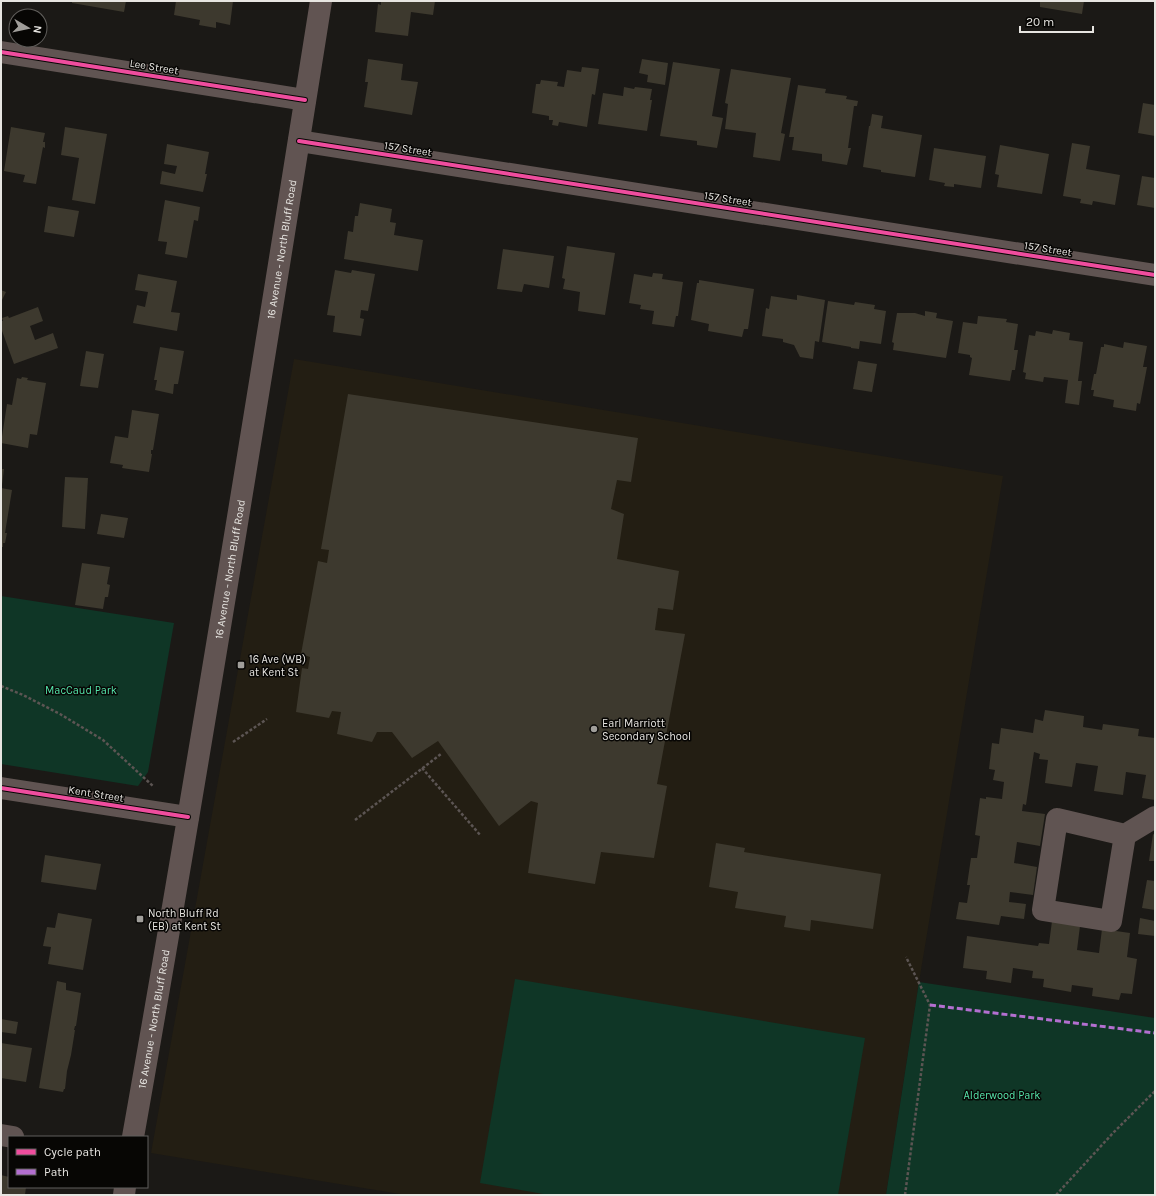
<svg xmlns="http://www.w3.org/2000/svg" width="1156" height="1196" font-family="Karla,sans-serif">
  <rect width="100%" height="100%" fill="#1b1916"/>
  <!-- built -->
  <path fill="#231e13" d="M294,359L1003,476L919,982L886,1195H406L151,1153Z"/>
  <!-- green -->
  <g fill="#0f3626">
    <path d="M1,596L174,623L148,772L138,786L1,764Z"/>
    <path d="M515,979L865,1038L838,1195H549L480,1183Z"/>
    <path d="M919,982L1155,1018V1195H886Z"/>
  </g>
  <!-- building -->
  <g fill="#3d392e">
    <path d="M72,1H126L124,12L72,3Z"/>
    <path d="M176,1H233L230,25L216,22V28L199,25L200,20L174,15Z"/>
    <path d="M381,1H435L433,15L411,12L408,36L375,32L378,4L381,5Z"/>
    <path d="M1040,1H1084L1082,14L1040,7Z"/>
    <path d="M368,59L403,64L401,80L418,82L412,115L364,107L368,82H365Z"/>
    <path d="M642,59L668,63L665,85L647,82L648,75L639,73Z"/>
    <path d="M673,62L720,69L712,116L723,118L717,148L697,145V141L660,136Z"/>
    <path d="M582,67L599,69L595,95L592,94L587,127L559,122L558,126L552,125L553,120H549V116L532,113L536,84H540L541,80L558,82L557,86L564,87L567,70L581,72Z"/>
    <path d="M731,69L791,78L781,133L785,134L780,161L753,157L756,133L725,129L728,104L725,103Z"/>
    <path d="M798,85L826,89L825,93L847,96L846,99L858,101L857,106H854L848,148H851L847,165L822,161V154L792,150L794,137H789Z"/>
    <path d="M624,87L634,89L635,87L652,89L650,100H652L647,131L598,124L603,93L623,96Z"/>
    <path d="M1143,103L1155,105V136L1138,133Z"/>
    <path d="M872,114L883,116L881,128L922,135L915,177L881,172V170L863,167L869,126H870Z"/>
    <path d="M11,127L45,133L43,142H45V148L43,147L36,184L23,182L25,175L4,171Z"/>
    <path d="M65,127L107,134L95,204L72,200L79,158L61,155Z"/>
    <path d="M1072,143L1090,146L1086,169L1120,175L1115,205L1093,201L1092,205L1080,203L1081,199L1063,196Z"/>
    <path d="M167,144L209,152L205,174H207L203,192L160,184L162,171L175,174L177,166L164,164Z"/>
    <path d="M1000,145L1049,154L1042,194L997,187L999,175L995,174Z"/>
    <path d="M934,148L986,156L981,188L954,184V187L944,186L945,183L929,180Z"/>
    <path d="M1142,176L1155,178V208L1137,205Z"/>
    <path d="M165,200L200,207L198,221L194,220L187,258L165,254L167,242L158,241Z"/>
    <path d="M360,203L392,209L390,222L396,223L394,235L423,240L418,271L344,259L348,231L353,232L355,216H358Z"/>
    <path d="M48,206L79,211L74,237L44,232Z"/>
    <path d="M567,246L615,253L605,315L578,311L580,292L563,289L565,279L562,278Z"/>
    <path d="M503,249L554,256L549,288L524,284L522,292L497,289Z"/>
    <path d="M335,270L351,273L352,270L375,274L368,311L361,310L360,318L364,319L361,336L333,332L335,316L327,315Z"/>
    <path d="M653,273L663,274L662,279L683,282L678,316H676L674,327L652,324L654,311L640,309L641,305L629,303L634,274L652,277Z"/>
    <path d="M138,274L177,281L171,312L180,313L177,331L133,323L137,305L145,307L148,292L135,290Z"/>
    <path d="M699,280L754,289L748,329H744L742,337L708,331L709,324L691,320L697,283H699Z"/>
    <path d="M1,290L6,292L1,302Z"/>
    <path d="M797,295L825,300L819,342L815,341L813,359L800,357L794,345L783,342V339L762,336L766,308L769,309L771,296L797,300Z"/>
    <path d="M828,301L854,305L855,302L875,305L874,309L886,311L881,344L860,341L859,349L851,348V347L822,342Z"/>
    <path d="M38,307L43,321L30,326L35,340L53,333L58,348L14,364L1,328V321H3L2,318L8,316L9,318Z"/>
    <path d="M925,311L937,313L936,318L953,321L946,358L893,350L894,343L892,342L897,313H915L925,316Z"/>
    <path d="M978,316L1007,319L1006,322L1018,324L1014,350H1018L1015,370H1012L1010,381L969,375L972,358L970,357V355L958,353L963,322L977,324Z"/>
    <path d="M1053,330L1070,333L1069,340L1083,342L1078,381H1082L1079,405L1065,403L1068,380L1044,377L1043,382L1025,379L1026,373L1023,372L1029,335L1035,336L1036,331L1052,334Z"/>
    <path d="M1124,342L1147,346L1143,367H1147L1140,404L1137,403L1136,411L1113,407L1114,400L1093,396L1094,390H1091L1094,374H1096L1101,347H1104V344L1123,348Z"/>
    <path d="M160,347L184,351L178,384H174L173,394L155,390L157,380H154Z"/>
    <path d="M86,351L104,354L98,388L80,386Z"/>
    <path d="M858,361L877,364L872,392L853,389Z"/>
    <path d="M22,377L28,378L27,380L46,383L37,435L30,434L28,448L1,443L7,404L12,405L17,378L21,379Z"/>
    <path d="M348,394L638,438L631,482L617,480L611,509L624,514L617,559L679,571L673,610L658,608L655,630L685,634L657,784L667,786L654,858L601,852L595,884L528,873L538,803L531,801L499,826L438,741L412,758L392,732H377L372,742L337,734L341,712L332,711L329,718L296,712L302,668L308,669L310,657L301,654L318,561L327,563L329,550L321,549Z"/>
    <path d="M132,410L159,414L153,450H151V454H152L149,472L122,468L123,465L110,463L115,436L128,438Z"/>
    <path d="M1,469H4L2,485H1Z"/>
    <path d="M65,477L88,478L85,529L62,527Z"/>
    <path d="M1,488L12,490L5,533H7L5,543H3V547H1Z"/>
    <path d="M101,514L128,518L124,538L97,534Z"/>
    <path d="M82,563L110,567L107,584L110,585L108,597H105L103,609L75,605Z"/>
    <path d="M1045,710L1084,716L1083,727L1102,730L1103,724L1139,729L1138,736L1155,738V800L1142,798L1146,775L1126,772L1123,795L1094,791L1098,766L1076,763L1072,787L1045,783L1048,760L1039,759L1040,754L1034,752L1026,805L1023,804L1022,811L1045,814L1040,846L1017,842L1014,863L1037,867L1033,895L1010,892L1009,902L1026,904L1024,919L1001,916L999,925L956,919L959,902L967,903L970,885H967L971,858H977L980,836L975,835L980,798L986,799V797L1002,799L1004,782L993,780L995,770L989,769L992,743L999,744L1001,728L1033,733L1035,719L1043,721Z"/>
    <path d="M1153,834L1155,835V861H1149Z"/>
    <path d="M716,843L745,848L744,852L881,874L873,929L811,920L810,931L784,927L786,916L735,908L738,892L709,887Z"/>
    <path d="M45,855L101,864L96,890L41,882Z"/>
    <path d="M1147,880L1155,881V910L1142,908Z"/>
    <path d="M58,913L92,919L83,970L48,964L51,947L43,946L47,927L55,928Z"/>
    <path d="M1140,918L1155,921V936L1138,934Z"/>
    <path d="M1052,921L1080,926L1077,950L1099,953L1102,929L1130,933L1127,957L1137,959L1132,994L1121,993L1119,1000L1092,996L1093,988L1072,985L1071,992L1043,987L1044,979L1032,978L1033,971L1013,968L1011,983L986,979L987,971L963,968L967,936L1038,946L1039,943L1049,944Z"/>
    <path d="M57,981L66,983V990L81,993L76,1026H75L74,1030H75L71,1055L67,1071L65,1089H64L63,1092L39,1088Z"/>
    <path d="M1,1019L18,1022L16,1034L1,1032Z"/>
    <path d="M1,1043L32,1048L26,1082L1,1078Z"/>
    <path d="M1,1175L9,1177V1187H26L25,1195H1Z"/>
  </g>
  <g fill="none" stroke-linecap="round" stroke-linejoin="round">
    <!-- path -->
    <g stroke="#5c5553" stroke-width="2.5" stroke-dasharray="3 2" stroke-linecap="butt">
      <path d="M1,686L23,695L60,714L103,740L154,787"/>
      <path d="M233,742L267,719"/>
      <path d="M422,768L481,836"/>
      <path d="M355,820L441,754"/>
      <path d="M905,1195L930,1005L906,957"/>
      <path d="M1056,1195L1113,1133L1155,1091"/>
    </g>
    <!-- minor -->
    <g stroke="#605452" stroke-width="22">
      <path d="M1,52L305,100"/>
      <path d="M299,141L1155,275"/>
      <path d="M1,788L188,817"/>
      <path d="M1125,835L1111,921L1043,910L1057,819L1125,835L1155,817"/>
      <path d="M1,1135L13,1137"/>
    </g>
    <!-- major -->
    <g stroke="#615452" stroke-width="22">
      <path id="s1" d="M133,1137C200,759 261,380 321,1"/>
      <path d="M124,1195L125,1187"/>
    </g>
    <!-- quiet -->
    <path stroke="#b36fd0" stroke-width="3" stroke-dasharray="6 3" stroke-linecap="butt" d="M930,1005L1155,1033"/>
    <!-- cycleway casing -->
    <g stroke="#070604" stroke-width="6">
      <g id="cycleway">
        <path d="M1,52L305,100"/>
        <path d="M299,141L1155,275"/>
        <path d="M1,788L188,817"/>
      </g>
    </g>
    <!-- cycleway -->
    <use href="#cycleway" stroke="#ef4d9e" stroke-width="4"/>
  </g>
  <!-- markers -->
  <g fill="#a09e9a" stroke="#070604" stroke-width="1.5">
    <rect x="237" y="661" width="8" height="8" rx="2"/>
    <circle cx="594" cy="729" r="4"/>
    <rect x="136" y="915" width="8" height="8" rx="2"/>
  </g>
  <g text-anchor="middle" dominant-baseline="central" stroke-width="3" stroke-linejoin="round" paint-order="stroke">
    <!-- street labels -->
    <g font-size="11" fill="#e7e5e1" stroke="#070604">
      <text transform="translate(154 67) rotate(9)">Lee Street</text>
      <text transform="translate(408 149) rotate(9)">157 Street</text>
      <text transform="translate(728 199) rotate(9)">157 Street</text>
      <text transform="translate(1048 249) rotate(9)">157 Street</text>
      <text stroke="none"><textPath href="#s1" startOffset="900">16 Avenue - North Bluff Road</textPath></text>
      <text stroke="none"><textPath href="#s1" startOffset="576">16 Avenue - North Bluff Road</textPath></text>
      <text transform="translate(96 794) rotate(9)">Kent Street</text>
      <text stroke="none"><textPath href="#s1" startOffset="120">16 Avenue - North Bluff Road</textPath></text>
    </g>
    <!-- poi labels -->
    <g font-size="11" fill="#e7e5e1" stroke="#070604" text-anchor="start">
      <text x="249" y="659">16 Ave (WB)<tspan x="249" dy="13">at Kent St</tspan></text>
      <text x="602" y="723">Earl Marriott<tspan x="602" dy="13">Secondary School</tspan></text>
      <text x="148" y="913">North Bluff Rd<tspan x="148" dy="13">(EB) at Kent St</tspan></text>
    </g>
    <!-- park labels -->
    <g font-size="11" fill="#55e5ab" stroke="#070604">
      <text x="81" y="690">MacCaud Park</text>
      <text x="1002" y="1095">Alderwood Park</text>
    </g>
  </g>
  <!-- border -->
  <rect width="1156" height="1196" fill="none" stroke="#e7e5e1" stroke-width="4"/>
  <!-- legend -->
  <rect x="8" y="1136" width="140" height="52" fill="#070604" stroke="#615f5c"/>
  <rect x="16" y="1149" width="20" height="6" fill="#ef4d9e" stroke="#615f5c"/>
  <text x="44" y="1156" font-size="12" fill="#e7e5e1">Cycle path</text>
  <rect x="16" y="1169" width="20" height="6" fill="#b36fd0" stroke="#615f5c"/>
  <text x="44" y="1176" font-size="12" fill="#e7e5e1">Path</text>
  <!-- north arrow -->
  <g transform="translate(28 28) rotate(99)"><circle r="19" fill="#070604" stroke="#615f5c"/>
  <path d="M0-3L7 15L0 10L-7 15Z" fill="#a09e9a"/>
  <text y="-6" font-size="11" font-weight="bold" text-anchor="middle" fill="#e7e5e1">N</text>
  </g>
  <!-- scale -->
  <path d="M1020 26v6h73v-6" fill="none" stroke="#e7e5e1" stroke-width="2"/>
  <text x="1026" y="26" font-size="12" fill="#e7e5e1" stroke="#070604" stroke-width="3" paint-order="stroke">20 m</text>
</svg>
